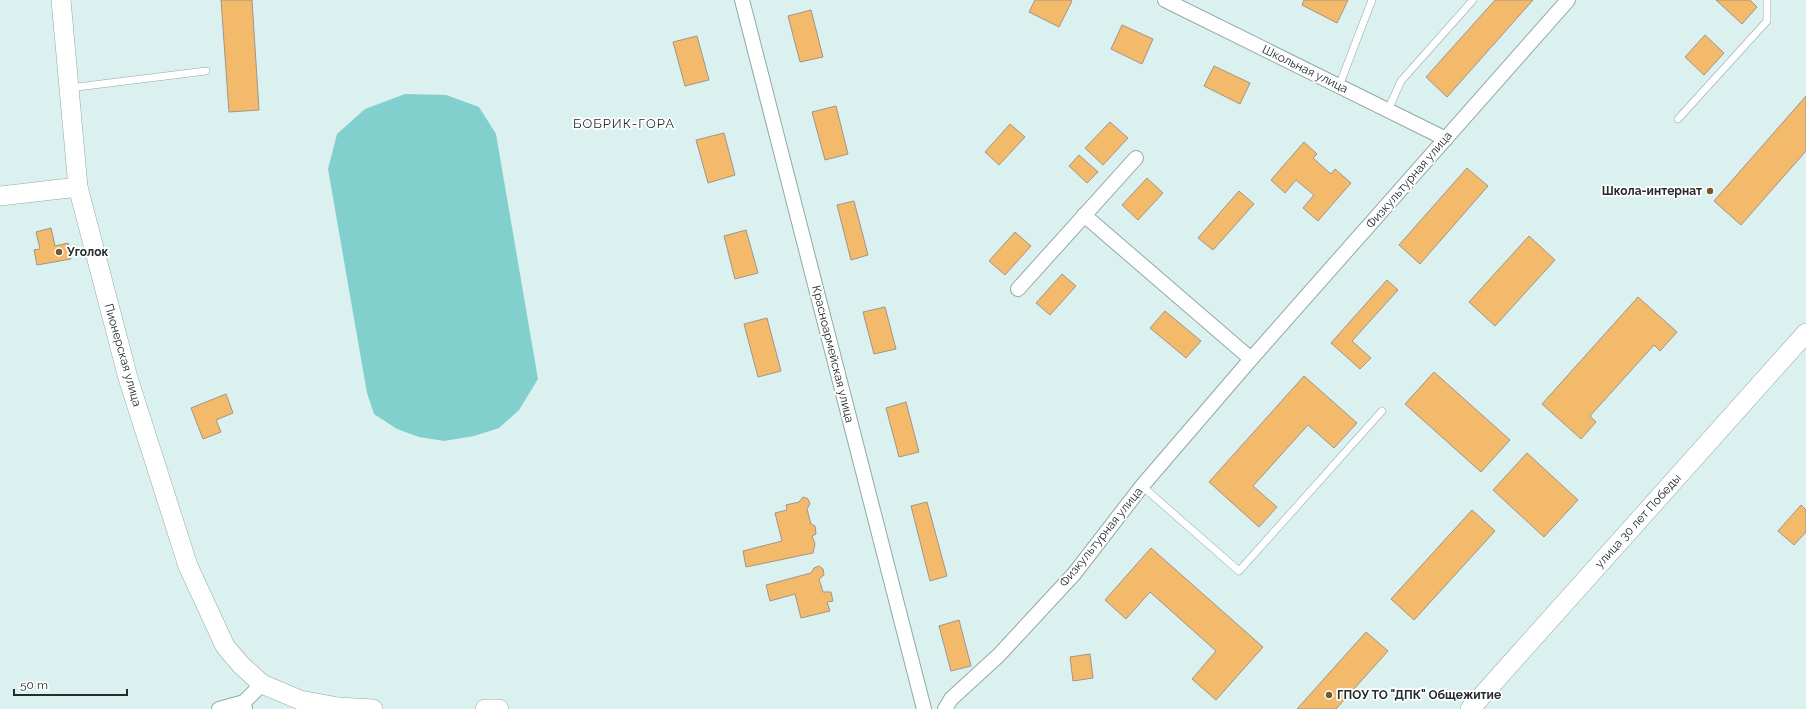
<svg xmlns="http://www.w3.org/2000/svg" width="1806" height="709" font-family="Raleway,sans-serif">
  <rect width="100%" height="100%" fill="#dbf1f0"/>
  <!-- green -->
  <path fill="#81d0ce" d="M405,94L446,95L479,107L496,134L538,379L519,410L499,428L474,436L444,441L419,437L397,429L374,414L367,393L328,169L337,134L365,109Z"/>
  <!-- building -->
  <g fill="#f4ba6b" stroke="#a09588">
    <path d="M221,0H252L259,110L229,112Z"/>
    <path d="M1035,0H1070L1072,1L1059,27L1029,12Z"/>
    <path d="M1304,0H1348L1337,23L1302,5Z"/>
    <path d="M1495,0H1533L1447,97L1426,77Z"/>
    <path d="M1716,0H1750L1757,7L1742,24Z"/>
    <path d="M811,10L823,57L800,62L788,16Z"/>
    <path d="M1122,25L1153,39L1142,64L1111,49Z"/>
    <path d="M1705,35L1724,53L1704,75L1685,57Z"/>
    <path d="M697,36L709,80L685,86L673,42Z"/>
    <path d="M1214,66L1250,83L1240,104L1204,86Z"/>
    <path d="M1806,96V151L1741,225L1714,201Z"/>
    <path d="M836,106L848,154L825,160L812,112Z"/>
    <path d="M1110,122L1128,138L1103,165L1085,148Z"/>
    <path d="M1010,124L1025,137L999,165L985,152Z"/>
    <path d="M724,133L735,175L708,183L696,140Z"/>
    <path d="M1304,142L1317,154L1313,158L1331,174L1335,169L1351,183L1318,221L1303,208L1314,195L1296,180L1285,193L1271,180Z"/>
    <path d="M1079,155L1098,172L1087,183L1069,166Z"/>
    <path d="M1467,168L1488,186L1420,264L1399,245Z"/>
    <path d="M1147,178L1163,193L1138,220L1122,205Z"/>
    <path d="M1239,191L1254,204L1213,250L1198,238Z"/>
    <path d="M854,201L868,255L851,260L837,205Z"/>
    <path d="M51,228L55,246L68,243L71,259L37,265L34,250L40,249L36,232Z"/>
    <path d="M746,230L758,273L735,279L724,236Z"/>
    <path d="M1015,232L1031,246L1005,275L989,261Z"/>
    <path d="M1529,236L1555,260L1495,326L1469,302Z"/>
    <path d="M1062,274L1076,286L1050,315L1036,303Z"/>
    <path d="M1387,280L1398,290L1352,341L1371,358L1360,369L1331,343Z"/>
    <path d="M1638,297L1677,332L1660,351L1654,345L1590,416L1596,422L1581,439L1542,404Z"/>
    <path d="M885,307L896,349L874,354L863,312Z"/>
    <path d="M1165,311L1201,341L1186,358L1150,328Z"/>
    <path d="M767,318L781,371L758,377L744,324Z"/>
    <path d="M1434,372L1510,440L1481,472L1405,404Z"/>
    <path d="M1304,376L1357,423L1334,448L1308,425L1253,486L1277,507L1259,527L1209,482Z"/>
    <path d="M226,394L233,413L216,420L221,432L203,439L191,408Z"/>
    <path d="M906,402L919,452L899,457L886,408Z"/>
    <path d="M1527,453L1578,500L1544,537L1493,490Z"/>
    <path d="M803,497L808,499L810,504L807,509L811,524L815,526L816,534L812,536L815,544L813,553L746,567L743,551L782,541L775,513L787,510L786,505L799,502Z"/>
    <path d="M927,502L947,576L930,581L911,506Z"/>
    <path d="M1801,505L1806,510V532L1794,545L1778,531Z"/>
    <path d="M1472,510L1495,531L1414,620L1391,599Z"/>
    <path d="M1151,548L1263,647L1216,700L1192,679L1216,651L1150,592L1126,619L1105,600Z"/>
    <path d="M819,566L823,569L824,575L819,579L823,592H831L833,601L827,602L830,611L801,618L795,594L770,601L766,585L811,573L814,568Z"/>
    <path d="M959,620L971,666L951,671L939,626Z"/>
    <path d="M1366,632L1388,651L1336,709H1297Z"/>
    <path d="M1090,654L1093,678L1073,681L1070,657Z"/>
  </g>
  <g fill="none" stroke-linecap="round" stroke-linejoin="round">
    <!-- lane casing -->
    <g stroke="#93a8a7" stroke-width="8">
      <g id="lane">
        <path d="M1339,86L1372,0"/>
        <path d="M69,88L206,71"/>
        <path d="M1388,110L1401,81L1473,0"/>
        <path d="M1678,119L1767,21V0"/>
        <path d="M1142,486L1239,571L1382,411"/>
      </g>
    </g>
    <!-- street casing -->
    <g stroke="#93a8a7" stroke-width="16">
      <g id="street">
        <path d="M742,0L924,709"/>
        <path d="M1165,0L1446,139"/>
        <path d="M1084,215L1251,359"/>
        <path d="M1018,289L1136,158"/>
        <path d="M219,709L244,702"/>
        <path d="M245,709L244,702L262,684"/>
        <path d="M945,709L951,699L999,655L1074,574L1142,486L1251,359L1568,0"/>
      </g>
    </g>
    <!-- secondary casing -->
    <g stroke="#93a8a7" stroke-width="20">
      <g id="secondary">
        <path d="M61,0L78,187L128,378L188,566L225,646L241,665L262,684L300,700L338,707L373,709"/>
        <path d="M0,196L78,187"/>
        <path d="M485,709H499"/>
        <path d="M1470,709L1806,333"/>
      </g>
    </g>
    <!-- lane -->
    <use href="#lane" stroke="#fff" stroke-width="7"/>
    <!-- street -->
    <use href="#street" stroke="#fff" stroke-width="14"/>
    <!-- secondary -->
    <use href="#secondary" stroke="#fff" stroke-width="19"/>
  </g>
  <!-- markers -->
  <g fill="#78592e" stroke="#fff" stroke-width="1.5">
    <circle cx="1710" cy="191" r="4"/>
    <circle cx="59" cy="252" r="4"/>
    <circle cx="1329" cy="695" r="4"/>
  </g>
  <g text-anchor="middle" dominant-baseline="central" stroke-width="3.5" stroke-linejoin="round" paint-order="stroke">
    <!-- street labels -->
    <g font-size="12" fill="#242c2c" stroke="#fff">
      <text transform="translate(1305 69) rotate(26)">Школьная улица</text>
      <text transform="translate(1409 180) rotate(-49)">Физкультурная улица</text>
      <text transform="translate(833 354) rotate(76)">Красноармейская улица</text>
      <text transform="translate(123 355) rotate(74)">Пионерская улица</text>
      <text transform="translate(1638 521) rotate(-48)">улица 30 лет Победы</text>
      <text transform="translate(1101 537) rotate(-51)">Физкультурная улица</text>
    </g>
    <!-- poi labels -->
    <g font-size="12" font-weight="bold" fill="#242c2c" stroke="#fff" text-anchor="start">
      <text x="1702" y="191" text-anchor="end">Школа-интернат</text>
      <text x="67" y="252">Уголок</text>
      <text x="1337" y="695">ГПОУ ТО "ДПК" Общежитие</text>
    </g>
    <!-- neighbourhood labels -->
    <g font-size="13" letter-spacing="1" fill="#242c2c" stroke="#fff">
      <text x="624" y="123">БОБРИК-ГОРА</text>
    </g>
  </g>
  <!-- scale -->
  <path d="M14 689v6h113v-6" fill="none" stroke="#242c2c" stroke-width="2"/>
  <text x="20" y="689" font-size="12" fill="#242c2c" stroke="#ffffff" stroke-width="3" paint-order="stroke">50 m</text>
</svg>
